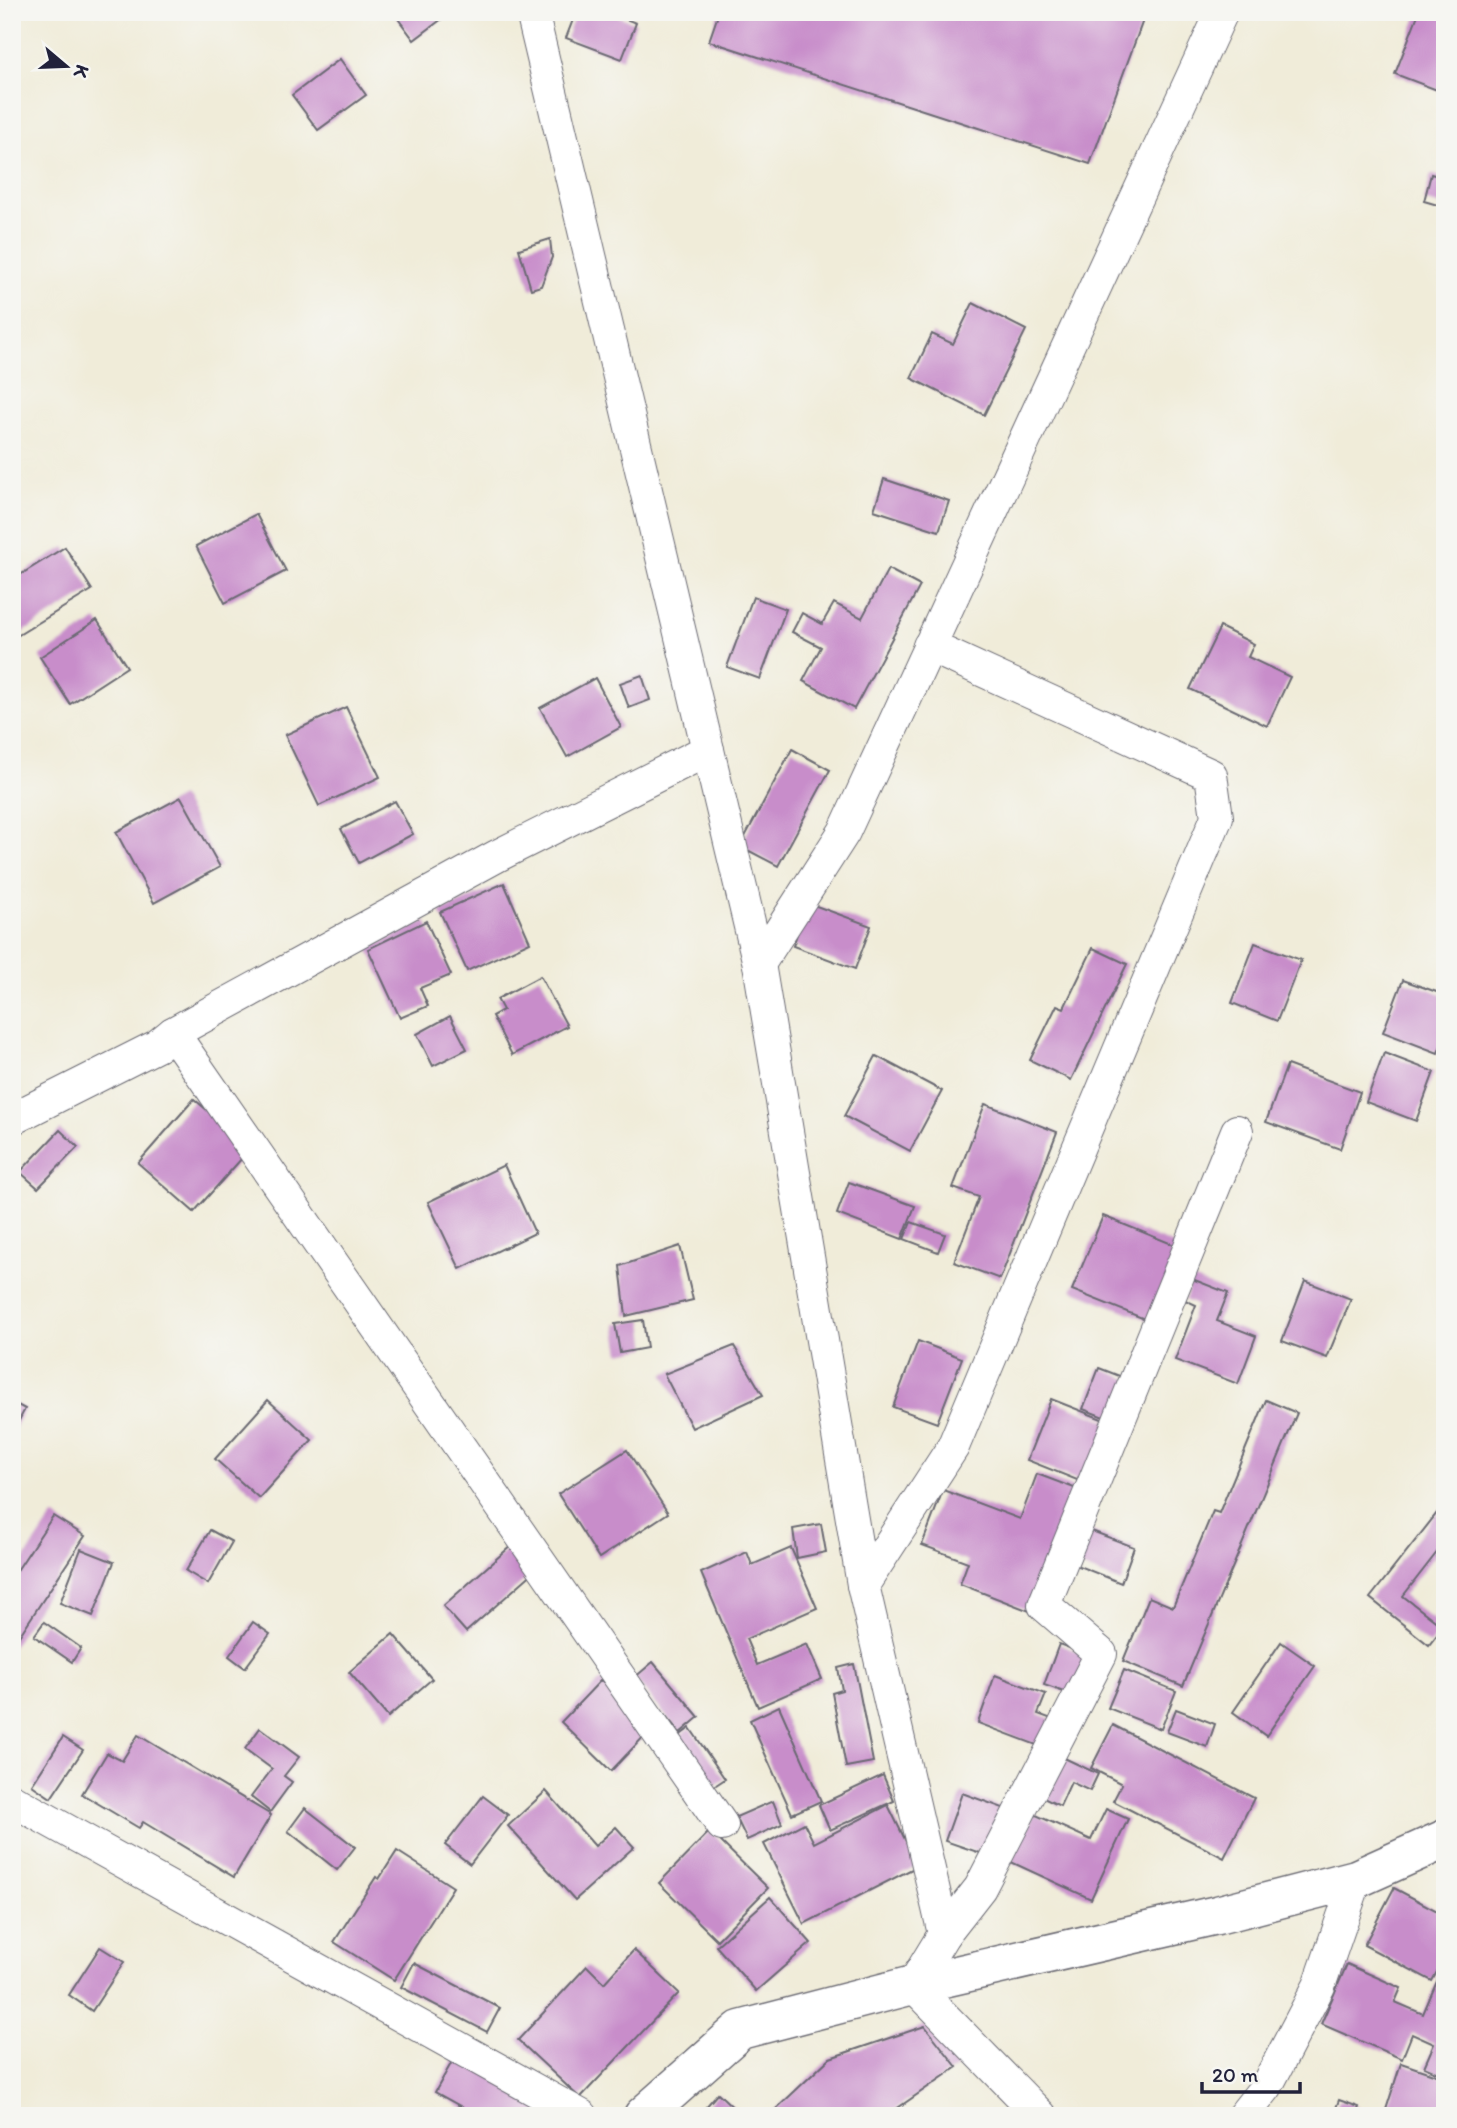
<svg xmlns="http://www.w3.org/2000/svg" width="1457" height="2128" font-family="Itim,sans-serif">
  <rect width="100%" height="100%" fill="#f6f6f2"/>
  <filter id="ink" filterUnits="userSpaceOnUse"><feTurbulence type="fractalNoise" baseFrequency=".0143" numOctaves="2"/><feDisplacementMap in="SourceGraphic" scale="14" xChannelSelector="R" yChannelSelector="G"/><feConvolveMatrix kernelMatrix="1 2 1 2 8 2 1 2 1" color-interpolation-filters="sRGB"/></filter>
  <filter id="wash" filterUnits="userSpaceOnUse"><feTurbulence type="fractalNoise" baseFrequency=".00686" numOctaves="4" result="noise"/><feDisplacementMap in="SourceGraphic" scale="28" xChannelSelector="R" yChannelSelector="G"/><feGaussianBlur stdDeviation="1.57" result="paint"/><feColorMatrix in="noise" values="0 0 0 0 0 0 0 0 0 0 0 0 0 0 0 0 0 1.4 0 .05"/><feComposite in="paint" operator="in"/></filter>
  <g filter="url(#wash)">
    <rect width="100%" height="100%" fill="#f0ecd9"/>
    <g id="blocks">
      <!-- building -->
      <g fill="#c88dca">
        <path d="M393,12H451L414,40Z"/>
        <path d="M576,12H608L636,23L622,59L566,38Z"/>
        <path d="M719,12H1146L1090,164L709,41Z"/>
        <path d="M1419,12H1445V93L1395,74Z"/>
        <path d="M340,59L366,95L318,130L292,95Z"/>
        <path d="M1431,174L1445,178V194L1441,206L1424,201Z"/>
        <path d="M550,239L552,257L541,286L531,289L519,249Z"/>
        <path d="M973,303L1026,330L984,415L911,378L932,334L953,344Z"/>
        <path d="M884,479L949,501L939,531L874,510Z"/>
        <path d="M256,514L286,571L225,603L196,546Z"/>
        <path d="M65,547L92,590L12,639V580Z"/>
        <path d="M888,569L920,586L854,709L803,681L821,647L792,632L802,613L822,624L834,603L862,618Z"/>
        <path d="M753,597L786,609L760,679L727,667Z"/>
        <path d="M97,620L127,667L70,704L40,657Z"/>
        <path d="M1220,627L1254,644L1248,657L1290,677L1267,726L1190,689Z"/>
        <path d="M642,675L650,700L629,708L620,683Z"/>
        <path d="M595,678L621,727L567,757L540,708Z"/>
        <path d="M346,707L380,777L319,806L285,735Z"/>
        <path d="M792,749L830,770L778,866L740,846Z"/>
        <path d="M181,797L220,867L154,903L116,832Z"/>
        <path d="M395,801L413,834L359,863L341,829Z"/>
        <path d="M504,883L530,942L467,971L440,912Z"/>
        <path d="M808,903L871,926L855,969L793,946Z"/>
        <path d="M426,921L451,975L420,988L428,1006L400,1018L368,949Z"/>
        <path d="M1255,943L1301,960L1277,1021L1232,1003Z"/>
        <path d="M1093,948L1127,964L1071,1080L1030,1060L1057,1005L1064,1008Z"/>
        <path d="M540,976L567,1026L512,1055L492,1016L503,1010L497,999Z"/>
        <path d="M1403,980L1445,995V1035L1438,1053L1383,1032Z"/>
        <path d="M450,1016L467,1049L433,1066L417,1034Z"/>
        <path d="M1384,1053L1434,1072L1416,1121L1366,1102Z"/>
        <path d="M876,1056L942,1091L910,1151L844,1116Z"/>
        <path d="M1287,1065L1360,1092L1340,1149L1266,1122Z"/>
        <path d="M194,1099L251,1148L194,1212L138,1163Z"/>
        <path d="M985,1104L1057,1132L1000,1279L954,1262L979,1197L953,1188Z"/>
        <path d="M60,1130L78,1147L38,1188L20,1172Z"/>
        <path d="M504,1165L535,1233L460,1269L428,1202Z"/>
        <path d="M849,1182L915,1206L902,1239L837,1214Z"/>
        <path d="M1103,1216L1182,1248L1152,1322L1072,1290Z"/>
        <path d="M911,1222L945,1234L938,1252L904,1239Z"/>
        <path d="M680,1246L693,1300L626,1316L620,1266Z"/>
        <path d="M1192,1279L1228,1293L1217,1321L1256,1336L1238,1384L1175,1360L1196,1305L1185,1300Z"/>
        <path d="M1305,1281L1351,1299L1327,1358L1282,1341Z"/>
        <path d="M643,1320L647,1348L620,1353L615,1324Z"/>
        <path d="M918,1341L962,1358L937,1423L893,1407Z"/>
        <path d="M734,1346L763,1395L692,1428L664,1374Z"/>
        <path d="M1099,1368L1130,1380L1114,1421L1083,1409Z"/>
        <path d="M1051,1399L1112,1423L1087,1484L1027,1460Z"/>
        <path d="M268,1400L312,1440L259,1498L215,1459Z"/>
        <path d="M1266,1400L1297,1413L1183,1686L1123,1661L1149,1597L1173,1607L1213,1511L1219,1513Z"/>
        <path d="M12,1402L25,1409L12,1434Z"/>
        <path d="M627,1450L668,1513L599,1558L558,1494Z"/>
        <path d="M1037,1474L1077,1489L1032,1612L960,1584L968,1562L922,1545L943,1490L1020,1519Z"/>
        <path d="M1441,1508L1445,1511V1542L1403,1596L1443,1627L1429,1645L1370,1598Z"/>
        <path d="M53,1516L85,1536L12,1647V1578Z"/>
        <path d="M821,1524L826,1552L797,1558L793,1529Z"/>
        <path d="M1084,1528L1134,1547L1121,1583L1071,1563Z"/>
        <path d="M210,1530L232,1542L208,1584L186,1571Z"/>
        <path d="M512,1545L535,1571L466,1632L443,1606Z"/>
        <path d="M791,1548L817,1608L746,1639L757,1665L807,1644L822,1679L758,1707L701,1573L747,1552L752,1565Z"/>
        <path d="M81,1549L114,1562L93,1616L60,1603Z"/>
        <path d="M44,1622L81,1648L72,1662L34,1636Z"/>
        <path d="M253,1622L270,1634L245,1668L229,1656Z"/>
        <path d="M393,1634L432,1679L388,1717L349,1672Z"/>
        <path d="M1281,1642L1315,1666L1266,1736L1233,1712Z"/>
        <path d="M1059,1644L1090,1656L1075,1696L1044,1685Z"/>
        <path d="M653,1662L699,1717L680,1733L634,1678Z"/>
        <path d="M854,1664L873,1762L846,1767L832,1693L842,1690L838,1668Z"/>
        <path d="M1124,1670L1176,1691L1161,1729L1108,1708Z"/>
        <path d="M995,1675L1046,1694L1038,1714L1060,1722L1050,1750L978,1723Z"/>
        <path d="M601,1680L651,1729L611,1771L561,1722Z"/>
        <path d="M779,1706L821,1801L792,1814L750,1720Z"/>
        <path d="M1176,1709L1215,1724L1207,1747L1167,1732Z"/>
        <path d="M1113,1725L1254,1798L1224,1858L1113,1801L1122,1784L1091,1768Z"/>
        <path d="M260,1728L299,1757L284,1776L292,1782L270,1812L251,1797L272,1769L245,1749Z"/>
        <path d="M690,1728L725,1779L710,1789L675,1739Z"/>
        <path d="M138,1735L271,1815L234,1877L143,1822L139,1828L82,1794L107,1753L122,1761Z"/>
        <path d="M63,1737L83,1750L51,1798L32,1785Z"/>
        <path d="M1058,1755L1098,1774L1090,1791L1071,1782L1060,1806L1037,1795Z"/>
        <path d="M883,1775L894,1801L830,1830L819,1805Z"/>
        <path d="M546,1791L595,1846L616,1827L634,1847L575,1900L508,1826Z"/>
        <path d="M962,1793L1006,1809L989,1856L945,1841Z"/>
        <path d="M483,1796L508,1815L470,1864L445,1845Z"/>
        <path d="M773,1801L782,1824L747,1840L736,1817Z"/>
        <path d="M888,1805L918,1866L804,1924L764,1844L804,1823L814,1843Z"/>
        <path d="M305,1808L355,1847L337,1870L288,1831Z"/>
        <path d="M1106,1809L1128,1819L1091,1899L1011,1862L1034,1814L1091,1840Z"/>
        <path d="M710,1831L768,1888L717,1940L659,1883Z"/>
        <path d="M397,1851L453,1887L394,1980L334,1942L376,1877L379,1879Z"/>
        <path d="M1394,1888L1445,1915V1957L1432,1981L1364,1945Z"/>
        <path d="M770,1897L811,1943L756,1991L716,1946Z"/>
        <path d="M100,1947L124,1962L92,2011L69,1995Z"/>
        <path d="M634,1950L679,1993L580,2098L518,2040L587,1966L604,1983Z"/>
        <path d="M414,1963L500,2008L487,2032L401,1987Z"/>
        <path d="M1347,1964L1401,1988L1395,2002L1423,2014L1441,1972L1445,1974V2076L1424,2067L1434,2044L1412,2034L1402,2059L1321,2024Z"/>
        <path d="M925,2026L957,2067L886,2116H781L775,2110L830,2058Z"/>
        <path d="M457,2053L553,2116H478L435,2092Z"/>
        <path d="M1401,2063L1445,2078V2116H1384Z"/>
        <path d="M718,2093L742,2116H698Z"/>
        <path d="M1339,2100L1359,2107L1356,2116H1333Z"/>
      </g>
    </g>
  </g>
  <g filter="url(#ink)">
    <use href="#blocks" fill-opacity="0" stroke="#6a6972" stroke-width="2"/>
    <g fill="none" stroke-linecap="round" stroke-linejoin="round">
      <!-- street casing -->
      <g stroke="#6a6972" stroke-width="34">
        <g id="street">
          <path d="M532,12L759,964L863,1585L944,1934L913,1985L1041,2116"/>
          <path d="M759,964L844,832L1222,12"/>
          <path d="M173,1033L722,1825"/>
          <path d="M12,1119L157,1046L173,1033L497,856L708,750"/>
          <path d="M863,1585L953,1447L1217,817L1211,775L929,646"/>
          <path d="M12,1800L582,2116"/>
          <path d="M944,1934L980,1888L1101,1654L1044,1605L1237,1131"/>
          <path d="M1243,2116L1266,2087L1319,1986L1356,1879"/>
        </g>
      </g>
      <!-- secondary casing -->
      <g stroke="#6a6972" stroke-width="41">
        <path id="secondary" d="M643,2116L740,2030L913,1985L1217,1915L1356,1879L1445,1839"/>
      </g>
      <!-- street -->
      <use href="#street" stroke="#fff" stroke-width="32"/>
      <!-- secondary -->
      <use href="#secondary" stroke="#fff" stroke-width="38"/>
    </g>
  </g>
  <!-- margin -->
  <rect width="1457" height="2128" fill="none" stroke="#f6f6f2" stroke-width="42"/>
  <!-- north arrow -->
  <g transform="translate(66 66) rotate(109)" stroke="#f6f6f2" stroke-width="5" paint-order="stroke">
  <path d="M0-5L12 26L0 18L-12 26Z" fill="#22223b"/>
  <text y="-10" font-size="19" font-weight="bold" text-anchor="middle" fill="#22223b">K</text>
  </g>
  <!-- scale -->
  <path d="M1202 2082v10h98v-10" fill="none" stroke="#22223b" stroke-width="3.5"/>
  <text x="1212" y="2082" font-size="21" fill="#22223b" stroke="#f6f6f2" stroke-width="5" paint-order="stroke">20 m</text>
</svg>
